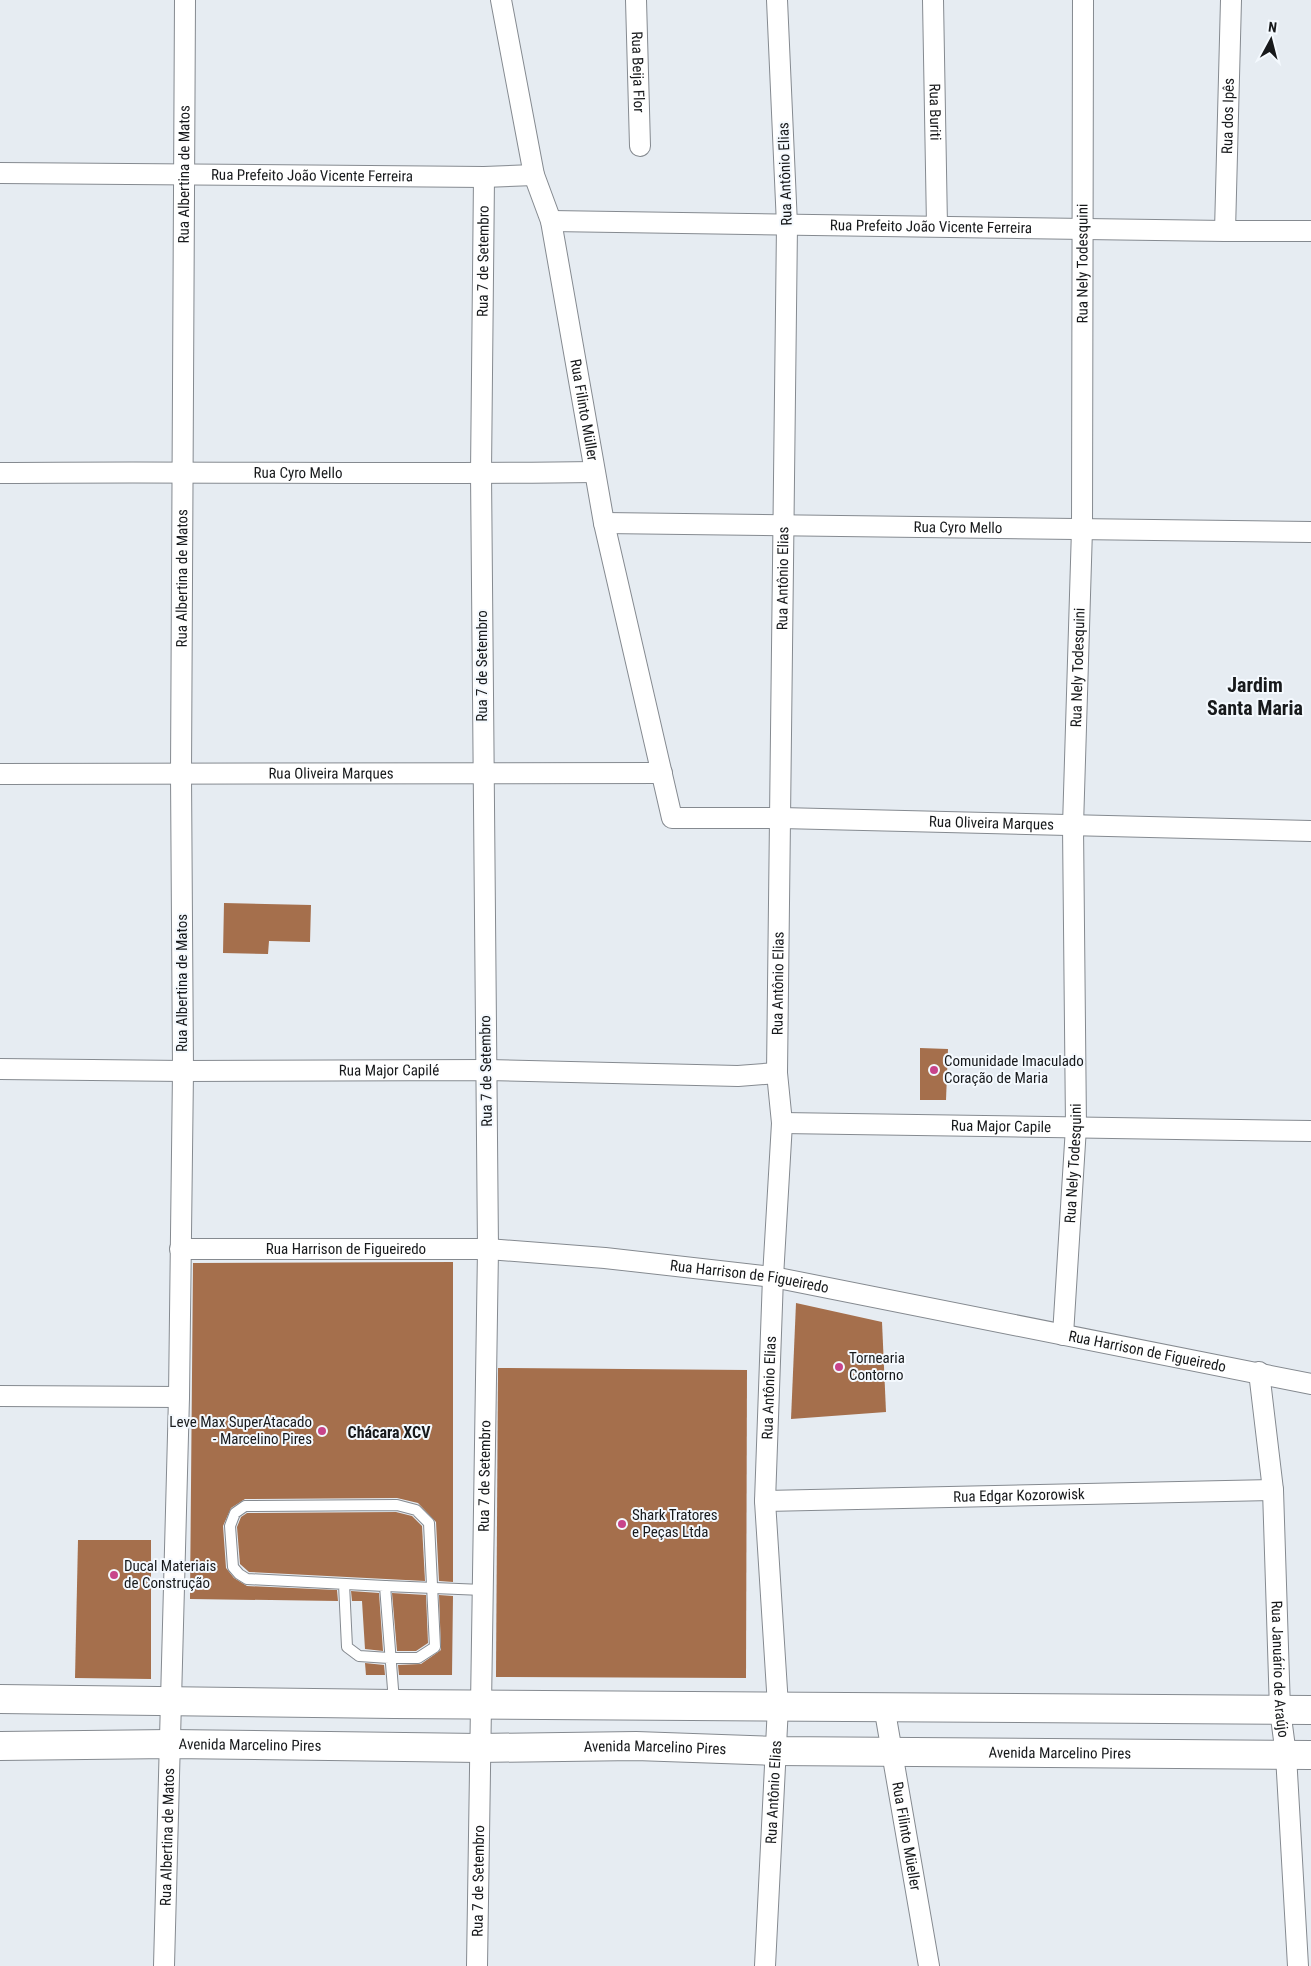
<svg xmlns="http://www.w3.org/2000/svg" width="1311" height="1966" font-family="'Roboto Condensed',sans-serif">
  <rect width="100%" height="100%" fill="#e6ecf2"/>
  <!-- building -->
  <g fill="#a56f4c">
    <path d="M224,903L311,905L310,942L269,941L268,954L223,953Z"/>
    <path d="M920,1048L948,1049L946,1100H920Z"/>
    <path d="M453,1262V1582L439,1581L436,1522L418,1503L397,1498L245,1499L231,1508L223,1526L226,1568L234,1578L247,1586L337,1590L338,1601L190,1599L193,1263Z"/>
    <path d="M796,1303L882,1322L886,1412L791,1419Z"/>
    <path d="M498,1368L747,1370L746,1678L496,1677Z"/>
    <path d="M396,1512L412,1516L422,1526L425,1581L249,1572L240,1564L237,1527L241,1517L247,1513Z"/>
    <path d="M78,1540H151V1679L75,1678Z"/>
    <path d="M351,1591L379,1593L383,1651L365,1649L362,1601H352Z"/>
    <path d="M392,1593L426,1595L428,1643L416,1651H397Z"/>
    <path d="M439,1595L453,1596L452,1675H399L398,1665L421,1664L441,1650Z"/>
    <path d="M365,1663L384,1665L385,1675H366Z"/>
  </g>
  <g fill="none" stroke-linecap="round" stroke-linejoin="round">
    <!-- lane casing -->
    <g stroke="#858a90" stroke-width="12">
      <g id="lane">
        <path d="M344,1584L347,1647L359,1656L389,1658H418L435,1647L429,1523L416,1510L397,1505L245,1506L235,1513L230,1526L233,1567L239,1574L247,1579L385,1586L394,1702"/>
        <path d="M385,1586L483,1590"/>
      </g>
    </g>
    <!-- street casing -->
    <g stroke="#858a90" stroke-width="22">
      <g id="street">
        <path id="s1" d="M501,0L534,175L551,221L604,523L672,818H781L1311,831"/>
        <path id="s2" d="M636,0L640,146"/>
        <path id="s3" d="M933,0L937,226"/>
        <path id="s4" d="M0,173L484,177L534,175"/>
        <path id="s5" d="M551,221L1225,231H1311"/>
        <path id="s6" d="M1225,231L1231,0"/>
        <path id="s7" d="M0,473C198,471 396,475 594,472"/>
        <path id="s8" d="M604,523L1311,532"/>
        <path id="s9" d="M0,774L662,773"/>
        <path id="s10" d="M0,1069L183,1071L487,1070L738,1076L777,1073"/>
        <path id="s11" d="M782,1123L1311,1131"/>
        <path id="s12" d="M180,1249H488L605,1258L773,1277L1311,1384"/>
        <path id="s13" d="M1063,1335L1076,1127L1073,826L1082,529L1083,0"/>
        <path id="s14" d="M1259,1372L1273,1490L1280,1710L1286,1755L1298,1966"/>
        <path d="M0,1396L179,1397"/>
        <path id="s15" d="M765,1501L1273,1490"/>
        <path id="s16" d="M884,1706L929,1966"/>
        <path id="s17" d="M164,1966L179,1397L183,1071L181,775L185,0"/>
        <path id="s18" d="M477,1966L488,1249L481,473L484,177"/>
        <path id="s19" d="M765,1966L778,1706L765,1501L773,1277L782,1123L777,1073L787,225L777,0"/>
      </g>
    </g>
    <!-- primary casing -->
    <g stroke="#858a90" stroke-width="30">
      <g id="primary">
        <path d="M0,1699L394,1704L1311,1710"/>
        <path id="s20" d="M0,1746L170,1744L479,1748L636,1746L775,1751L1311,1755"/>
      </g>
    </g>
    <!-- lane -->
    <use href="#lane" stroke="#fff" stroke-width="10"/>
    <!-- street -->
    <use href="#street" stroke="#fff" stroke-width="20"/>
    <!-- primary -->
    <use href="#primary" stroke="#fff" stroke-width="28"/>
  </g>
  <!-- markers -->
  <g fill="#c8448a" stroke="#f4f9fe" stroke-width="2">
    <circle cx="934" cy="1070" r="5"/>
    <circle cx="839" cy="1367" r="5"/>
    <circle cx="322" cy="1431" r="5"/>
    <circle cx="622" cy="1524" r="5"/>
    <circle cx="114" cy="1575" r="5"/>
  </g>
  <g text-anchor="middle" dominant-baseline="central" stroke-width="4" stroke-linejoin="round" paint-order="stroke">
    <!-- street labels -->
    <g font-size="15" fill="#17191b" stroke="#f4f9fe">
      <text stroke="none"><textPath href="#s2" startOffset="72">Rua Beija Flor</textPath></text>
      <text stroke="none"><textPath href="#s3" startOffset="112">Rua Buriti</textPath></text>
      <text stroke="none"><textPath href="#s6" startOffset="115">Rua dos Ipês</textPath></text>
      <text stroke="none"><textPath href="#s17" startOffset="1792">Rua Albertina de Matos</textPath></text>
      <text transform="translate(785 174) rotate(-92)">Rua Antônio Elias</text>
      <text stroke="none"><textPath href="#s4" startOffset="312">Rua Prefeito João Vicente Ferreira</textPath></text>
      <text stroke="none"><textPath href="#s5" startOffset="380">Rua Prefeito João Vicente Ferreira</textPath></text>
      <text stroke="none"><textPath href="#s18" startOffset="1705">Rua 7 de Setembro</textPath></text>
      <text stroke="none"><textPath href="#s13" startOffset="1072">Rua Nely Todesquini</textPath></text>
      <text stroke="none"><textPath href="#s1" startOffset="419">Rua Filinto Müller</textPath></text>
      <text stroke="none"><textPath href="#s7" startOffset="298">Rua Cyro Mello</textPath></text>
      <text stroke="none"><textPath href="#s8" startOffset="354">Rua Cyro Mello</textPath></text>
      <text stroke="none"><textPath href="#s17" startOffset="1388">Rua Albertina de Matos</textPath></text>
      <text stroke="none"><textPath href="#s19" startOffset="1389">Rua Antônio Elias</textPath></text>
      <text transform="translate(482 666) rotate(-90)">Rua 7 de Setembro</text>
      <text stroke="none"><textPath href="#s13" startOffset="668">Rua Nely Todesquini</textPath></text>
      <text stroke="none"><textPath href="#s9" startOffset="331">Rua Oliveira Marques</textPath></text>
      <text stroke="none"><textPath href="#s1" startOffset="1156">Rua Oliveira Marques</textPath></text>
      <text transform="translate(182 983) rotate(-90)">Rua Albertina de Matos</text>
      <text stroke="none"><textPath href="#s19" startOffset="984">Rua Antônio Elias</textPath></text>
      <text stroke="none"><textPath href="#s10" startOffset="389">Rua Major Capilé</textPath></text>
      <text transform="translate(486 1071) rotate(-91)">Rua 7 de Setembro</text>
      <text stroke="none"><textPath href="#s11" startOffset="219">Rua Major Capile</textPath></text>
      <text stroke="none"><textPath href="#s13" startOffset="172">Rua Nely Todesquini</textPath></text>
      <text stroke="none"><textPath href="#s12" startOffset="166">Rua Harrison de Figueiredo</textPath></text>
      <text stroke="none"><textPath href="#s12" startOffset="571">Rua Harrison de Figueiredo</textPath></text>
      <text stroke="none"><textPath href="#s12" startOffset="976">Rua Harrison de Figueiredo</textPath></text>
      <text stroke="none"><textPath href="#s19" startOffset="579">Rua Antônio Elias</textPath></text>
      <text stroke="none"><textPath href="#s18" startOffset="490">Rua 7 de Setembro</textPath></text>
      <text stroke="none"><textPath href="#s15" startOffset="254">Rua Edgar Kozorowisk</textPath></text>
      <text stroke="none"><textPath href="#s14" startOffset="298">Rua Januário de Araújo</textPath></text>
      <text stroke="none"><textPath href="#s20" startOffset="250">Avenida Marcelino Pires</textPath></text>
      <text stroke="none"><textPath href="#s20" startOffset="655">Avenida Marcelino Pires</textPath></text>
      <text stroke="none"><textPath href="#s20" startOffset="1060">Avenida Marcelino Pires</textPath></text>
      <text stroke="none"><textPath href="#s19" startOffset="174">Rua Antônio Elias</textPath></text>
      <text stroke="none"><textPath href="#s16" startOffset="132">Rua Filinto Müeller</textPath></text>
      <text stroke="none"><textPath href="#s17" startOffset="129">Rua Albertina de Matos</textPath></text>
      <text stroke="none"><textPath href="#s18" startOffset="85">Rua 7 de Setembro</textPath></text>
    </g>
    <!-- poi labels -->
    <g font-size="15" fill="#17191b" stroke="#f4f9fe" text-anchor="start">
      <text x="944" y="1061">Comunidade Imaculado<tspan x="944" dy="17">Coração de Maria</tspan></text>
      <text x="849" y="1358">Tornearia<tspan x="849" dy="17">Contorno</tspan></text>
      <text x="312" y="1422" text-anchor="end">Leve Max SuperAtacado<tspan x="312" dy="17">- Marcelino Pires</tspan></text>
      <text x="632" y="1515">Shark Tratores<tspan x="632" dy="17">e Peças Ltda</tspan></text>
      <text x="124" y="1566">Ducal Materiais<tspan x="124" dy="17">de Construção</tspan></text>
    </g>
    <!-- neighbourhood labels -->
    <g font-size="16" font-weight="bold" fill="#17191b" stroke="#f4f9fe">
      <text x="389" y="1432">Chácara XCV</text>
    </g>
    <!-- district labels -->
    <g font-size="20" font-weight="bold" fill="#17191b" stroke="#f4f9fe">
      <text x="1255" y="685">Jardim<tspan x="1255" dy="23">Santa Maria</tspan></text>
    </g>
  </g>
  <!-- north arrow -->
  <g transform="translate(1271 40) rotate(7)" stroke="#f4f9fe" stroke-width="4" paint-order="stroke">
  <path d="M0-4L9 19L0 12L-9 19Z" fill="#17191b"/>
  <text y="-8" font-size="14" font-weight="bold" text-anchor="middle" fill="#17191b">N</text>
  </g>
</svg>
